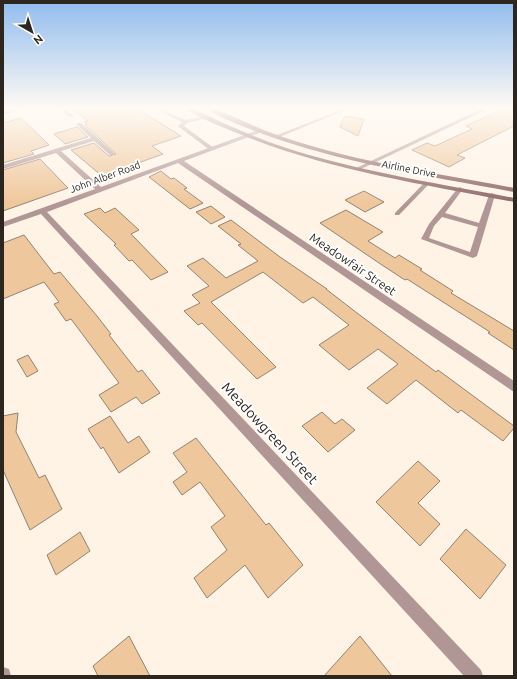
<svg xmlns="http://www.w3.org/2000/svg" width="517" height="679" font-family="Ubuntu,sans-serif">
  <rect width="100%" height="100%" fill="#fff3e6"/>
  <!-- building -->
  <g fill="#efc79c" stroke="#95826f">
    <path d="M71,109H138L181,136L152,146L163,154L102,176L71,150L94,143L109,156L116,154L85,125L87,124L84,122L88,121Z"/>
    <path d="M503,109L514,112V126L457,155L465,158L449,167L412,150L427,143L435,146L472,129L466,126Z"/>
    <path d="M345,116L364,119L358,136L340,127Z"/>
    <path d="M21,118L49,145L31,151L34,154L3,163V123Z"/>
    <path d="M77,127L88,137L65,144L54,134Z"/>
    <path d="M40,159L68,188L3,211V170Z"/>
    <path d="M161,171L171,179L174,178L187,188L184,189L203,203L190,209L149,177Z"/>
    <path d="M364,191L384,202L365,212L345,200Z"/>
    <path d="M211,206L225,217L211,224L196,212Z"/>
    <path d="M100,208L105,213L115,208L139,230L131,234L168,272L151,280L132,260L129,261L114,245L116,244L84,214Z"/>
    <path d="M346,210L383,232L368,241L395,258L399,255L422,269L420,270L453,291L451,293L514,331V350L488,333L490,332L407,279L405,280L382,265L320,223Z"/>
    <path d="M231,220L280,257L327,289H326L357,313L436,372L438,370L514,426V428L503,441L461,410L458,413L416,380L387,404L367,388L398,364L378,349L349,370L319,345L349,325L313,297L303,303L263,272L211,302L276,367L257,379L202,323L198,325L184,311L200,303L192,295L209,286L187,266L203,258L226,278L258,261L238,245L241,244L218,226Z"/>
    <path d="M24,235L54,274L60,272L97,316L111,334L109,335L138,372L142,370L160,393L142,404L136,397L111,412L99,395L119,383L71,319L66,321L54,304L59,302L44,282L3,299V243Z"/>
    <path d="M28,355L38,371L27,377L17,360Z"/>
    <path d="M322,412L335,424L342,419L355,430L328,452L302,426Z"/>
    <path d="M18,413L16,432L39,478L45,475L62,509L30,530L3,470V416Z"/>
    <path d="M110,416L128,443L139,436L150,452L119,473L103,447L101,449L88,429Z"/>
    <path d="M196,438L266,525L269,523L303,565L268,598L245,565L207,598L194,578L227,550L211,527L225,516L200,482L182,495L173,482L187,472L173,453Z"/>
    <path d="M418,461L440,481L418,503L440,524L420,546L376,502Z"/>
    <path d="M466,529L506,565L480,599L440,559Z"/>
    <path d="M80,532L90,551L56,575L47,555Z"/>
    <path d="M129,636L150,676H98L93,666Z"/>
    <path d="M360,636L392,676H324Z"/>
  </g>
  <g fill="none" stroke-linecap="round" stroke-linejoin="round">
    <!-- lane -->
    <g fill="#b19696" fill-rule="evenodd">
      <path d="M60,109H65L74,116L69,117Z"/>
      <path d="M155,109H160L186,120L207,116V118L187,123L184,126L215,149L210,150L179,127L178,126L182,122Z"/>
      <path d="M343,109H348L277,138L272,137Z"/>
      <path d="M425,182L430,183L399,215H395V213Z"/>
      <path d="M460,187L463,189L445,213L479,223L489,195L492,193L495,195L477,256L473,258L421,239L429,224L458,188ZM442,217L478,227L470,252L429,238L434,226Z"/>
    </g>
    <!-- street -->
    <g fill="#b19696" fill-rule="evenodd">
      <path d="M15,109H24L3,115V111Z"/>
      <path d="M481,109H488L359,170L354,169Z"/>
      <path d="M77,123H81L115,154L110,155L94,141L61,151L101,187L258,130H262V132L184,161L514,381V392L178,163L47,212L481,670L483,676H464L41,214L3,227V222L95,189L56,153L3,169V165L91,138L77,125Z"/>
      <path d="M3,667L9,669L11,676H3Z"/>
    </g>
    <!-- secondary -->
    <g fill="#8f6869" fill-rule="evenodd">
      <path d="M187,109H194C218,121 243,132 269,142C347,170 432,182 514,198V202C422,184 329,170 242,135C227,129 200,119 187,109Z"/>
      <path d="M207,109C218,108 253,126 266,131C346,161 431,172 514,188V192C429,176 341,163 260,133C245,127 219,118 207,109Z"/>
    </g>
  </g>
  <!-- sky -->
  <linearGradient id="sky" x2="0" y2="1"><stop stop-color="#90bcee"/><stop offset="0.53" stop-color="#fffaf4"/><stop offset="1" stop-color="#fffaf4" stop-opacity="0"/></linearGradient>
  <rect width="517" height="204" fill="url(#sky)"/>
  <g text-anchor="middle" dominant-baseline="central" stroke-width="4" stroke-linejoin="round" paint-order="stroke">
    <!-- far-street labels -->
    <g font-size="10" fill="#2d261e" stroke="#fff">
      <text transform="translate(409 169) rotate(11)">Airline Drive</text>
      <text transform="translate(105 177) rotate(-20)">John Alber Road</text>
    </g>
    <!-- street labels -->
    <g font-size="12" fill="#2d261e" stroke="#fff">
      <text transform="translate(353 264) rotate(34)">Meadowfair Street</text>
    </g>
    <!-- near-street labels -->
    <g font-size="14" fill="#2d261e" stroke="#fff">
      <text transform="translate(270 433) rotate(47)">Meadowgreen Street</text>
    </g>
  </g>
  <!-- border -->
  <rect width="517" height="679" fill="none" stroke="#2d261e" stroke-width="8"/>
  <!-- north arrow -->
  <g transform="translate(32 32) rotate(141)" stroke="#ffffff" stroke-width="3" paint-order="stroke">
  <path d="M0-3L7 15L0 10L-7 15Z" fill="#2d261e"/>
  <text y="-6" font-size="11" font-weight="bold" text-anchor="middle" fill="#2d261e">N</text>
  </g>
</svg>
